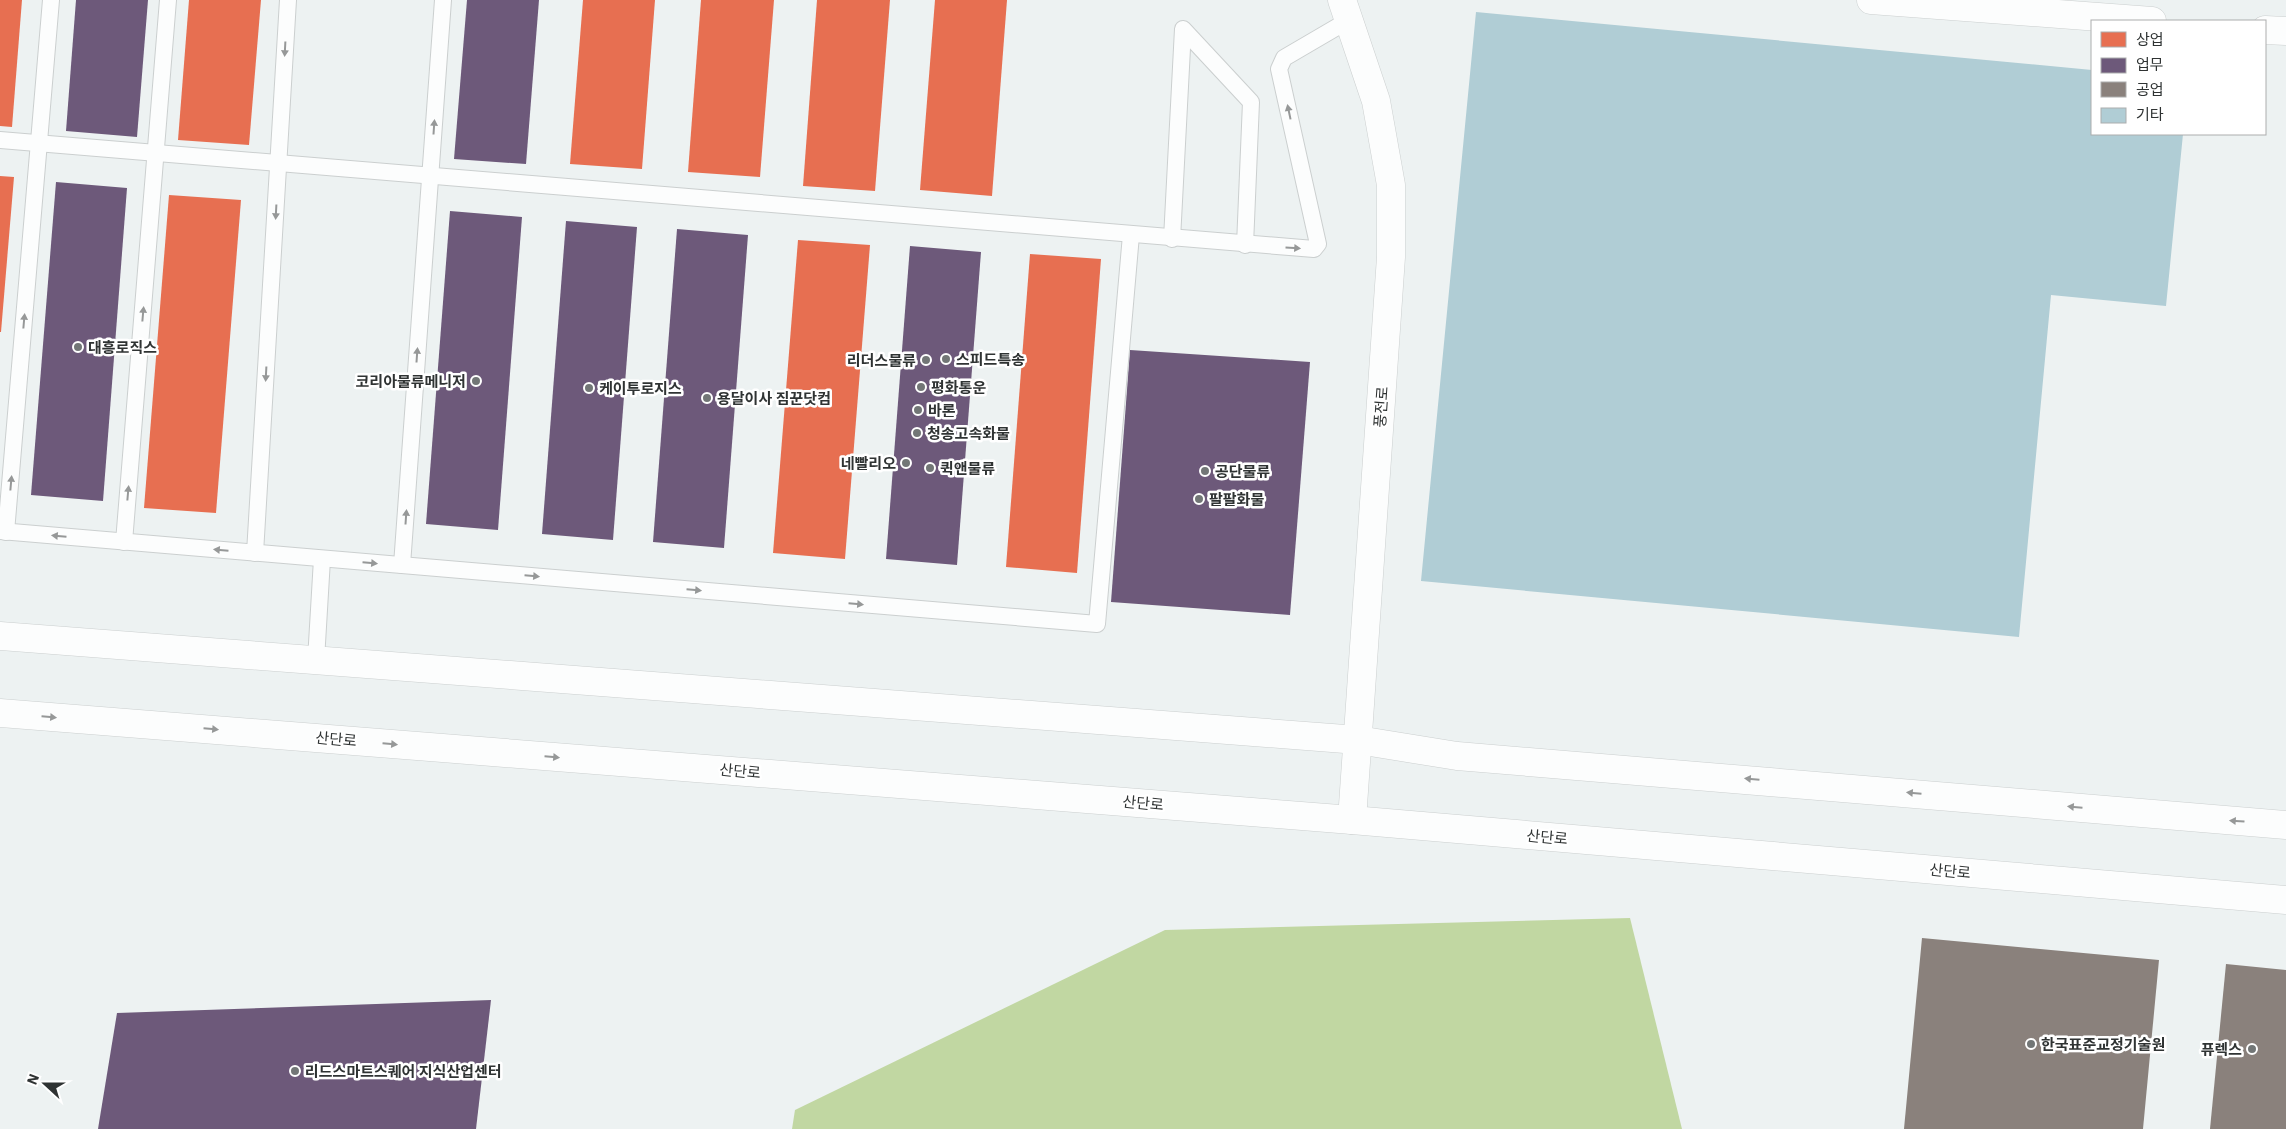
<svg xmlns="http://www.w3.org/2000/svg" width="2286" height="1129" font-family="'IBM Plex Sans','Noto Sans KR',sans-serif">
  <rect width="100%" height="100%" fill="#edf2f2"/>
  <!-- forest -->
  <path fill="#c1d7a2" d="M1630,918L1682,1129H792L795,1110L1165,930Z"/>
  <!-- shops -->
  <g fill="#e76f51">
    <path d="M0,0H22L12,127L0,126Z"/>
    <path d="M189,0H261L249,145L178,140Z"/>
    <path d="M583,0H655L642,169L570,164Z"/>
    <path d="M701,0H774L760,177L688,172Z"/>
    <path d="M817,0H890L875,191L803,186Z"/>
    <path d="M935,0H1007L992,196L920,190Z"/>
    <path d="M0,176L14,177L1,332H0Z"/>
    <path d="M169,195L241,200L216,513L144,508Z"/>
    <path d="M798,240L870,245L845,559L773,553Z"/>
    <path d="M1030,254L1101,259L1077,573L1006,567Z"/>
  </g>
  <!-- offices -->
  <g fill="#6d597a">
    <path d="M76,0H148L137,137L66,131Z"/>
    <path d="M467,0H539L526,164L454,159Z"/>
    <path d="M56,182L127,188L103,501L31,495Z"/>
    <path d="M450,211L522,217L498,530L426,524Z"/>
    <path d="M566,221L637,227L613,540L542,534Z"/>
    <path d="M677,229L748,235L724,548L653,542Z"/>
    <path d="M910,246L981,252L957,565L886,559Z"/>
    <path d="M1130,350L1310,362L1290,615L1111,602Z"/>
    <path d="M491,1000L476,1129H98L117,1013Z"/>
  </g>
  <!-- industry -->
  <g fill="#8a817c">
    <path d="M1922,938L2159,960L2143,1129H1904Z"/>
    <path d="M2226,964L2286,970V1129H2210Z"/>
  </g>
  <!-- building -->
  <path fill="#b0cdd5" d="M1476,12L2092,70V134H2183L2166,306L2051,295L2019,637L1421,581Z"/>
  <g fill="none" stroke-linecap="round" stroke-linejoin="round">
    <!-- lane casing -->
    <g stroke="#cbcfcf" stroke-width="18">
      <g id="lane">
        <path d="M0,140L1314,249L1318,244L1279,69L1284,58L1349,20"/>
        <path d="M1172,239L1183,29L1251,102L1245,245"/>
        <path d="M0,531L1097,624L1131,235"/>
        <path d="M6,532L51,0"/>
        <path d="M124,542L168,0"/>
        <path d="M255,553L288,0"/>
        <path d="M402,565L443,0"/>
        <path d="M316,660L322,559"/>
      </g>
    </g>
    <!-- street casing -->
    <g stroke="#cbcfcf" stroke-width="29">
      <g id="street">
        <path d="M1871,0L2152,21"/>
        <path d="M2265,30L2286,31"/>
      </g>
    </g>
    <!-- secondary casing -->
    <g stroke="#cbcfcf" stroke-width="29">
      <g id="secondary">
        <path d="M1342,0L1376,101L1391,185V257L1352,820"/>
        <path d="M0,636L1358,740L1457,756L2286,825"/>
        <path d="M0,713L1352,820L2286,900"/>
      </g>
    </g>
    <!-- lane -->
    <use href="#lane" stroke="#fcfdfd" stroke-width="16"/>
    <!-- street -->
    <use href="#street" stroke="#fcfdfd" stroke-width="28"/>
    <!-- secondary -->
    <use href="#secondary" stroke="#fcfdfd" stroke-width="28"/>
  </g>
  <!-- one-way arrows -->
  <defs><path id="oneway-solid" d="M-6-.8H1V-3.2L6.5 0L1 3.2V.8H-6Z" transform="scale(1.25)"/></defs>
  <g fill="#969898">
    <use href="#oneway-solid" transform="translate(285 49) rotate(93)"/>
    <use href="#oneway-solid" transform="translate(1289 112) rotate(-102)"/>
    <use href="#oneway-solid" transform="translate(434 127) rotate(-86)"/>
    <use href="#oneway-solid" transform="translate(276 212) rotate(93)"/>
    <use href="#oneway-solid" transform="translate(1293 248) rotate(4)"/>
    <use href="#oneway-solid" transform="translate(143 314) rotate(-85)"/>
    <use href="#oneway-solid" transform="translate(24 321) rotate(-85)"/>
    <use href="#oneway-solid" transform="translate(417 355) rotate(-86)"/>
    <use href="#oneway-solid" transform="translate(266 374) rotate(93)"/>
    <use href="#oneway-solid" transform="translate(11 483) rotate(-85)"/>
    <use href="#oneway-solid" transform="translate(128 493) rotate(-85)"/>
    <use href="#oneway-solid" transform="translate(406 517) rotate(-86)"/>
    <use href="#oneway-solid" transform="translate(59 536) rotate(-175)"/>
    <use href="#oneway-solid" transform="translate(221 550) rotate(-175)"/>
    <use href="#oneway-solid" transform="translate(370 563) rotate(5)"/>
    <use href="#oneway-solid" transform="translate(532 576) rotate(5)"/>
    <use href="#oneway-solid" transform="translate(694 590) rotate(5)"/>
    <use href="#oneway-solid" transform="translate(856 604) rotate(5)"/>
    <use href="#oneway-solid" transform="translate(49 717) rotate(5)"/>
    <use href="#oneway-solid" transform="translate(211 729) rotate(5)"/>
    <use href="#oneway-solid" transform="translate(390 744) rotate(5)"/>
    <use href="#oneway-solid" transform="translate(552 757) rotate(5)"/>
    <use href="#oneway-solid" transform="translate(1752 779) rotate(-175)"/>
    <use href="#oneway-solid" transform="translate(1914 793) rotate(-175)"/>
    <use href="#oneway-solid" transform="translate(2075 807) rotate(-175)"/>
    <use href="#oneway-solid" transform="translate(2237 821) rotate(-176)"/>
  </g>
  <!-- markers -->
  <g fill="#727676" stroke="#fff" stroke-width="2">
    <circle cx="78" cy="347" r="5"/>
    <circle cx="946" cy="359" r="5"/>
    <circle cx="926" cy="360" r="5"/>
    <circle cx="476" cy="381" r="5"/>
    <circle cx="921" cy="387" r="5"/>
    <circle cx="589" cy="388" r="5"/>
    <circle cx="707" cy="398" r="5"/>
    <circle cx="918" cy="410" r="5"/>
    <circle cx="917" cy="433" r="5"/>
    <circle cx="906" cy="463" r="5"/>
    <circle cx="930" cy="468" r="5"/>
    <circle cx="1205" cy="471" r="5"/>
    <circle cx="1199" cy="499" r="5"/>
    <circle cx="2031" cy="1044" r="5"/>
    <circle cx="2252" cy="1049" r="5"/>
    <circle cx="295" cy="1071" r="5"/>
  </g>
  <g text-anchor="middle" dominant-baseline="central" stroke-width="5" stroke-linejoin="round" paint-order="stroke">
    <!-- poi labels -->
    <g font-size="15" font-weight="bold" fill="#2f3333" stroke="#fff" text-anchor="start">
      <text x="88" y="347">대흥로직스</text>
      <text x="956" y="359">스피드특송</text>
      <text x="916" y="360" text-anchor="end">리더스물류</text>
      <text x="466" y="381" text-anchor="end">코리아물류메니저</text>
      <text x="931" y="387">평화통운</text>
      <text x="599" y="388">케이투로지스</text>
      <text x="717" y="398">용달이사 짐꾼닷컴</text>
      <text x="928" y="410">바론</text>
      <text x="927" y="433">청송고속화물</text>
      <text x="896" y="463" text-anchor="end">네빨리오</text>
      <text x="940" y="468">퀵앤물류</text>
      <text x="1215" y="471">공단물류</text>
      <text x="1209" y="499">팔팔화물</text>
      <text x="2041" y="1044">한국표준교정기술원</text>
      <text x="2242" y="1049" text-anchor="end">퓨렉스</text>
      <text x="305" y="1071">리드스마트스퀘어 지식산업센터</text>
    </g>
    <!-- street labels -->
    <g font-size="15" fill="#2f3333" stroke="#fff">
      <text transform="translate(1381 407) rotate(-86)">풍전로</text>
      <text transform="translate(336 739) rotate(5)">산단로</text>
      <text transform="translate(740 771) rotate(5)">산단로</text>
      <text transform="translate(1143 803) rotate(5)">산단로</text>
      <text transform="translate(1547 837) rotate(5)">산단로</text>
      <text transform="translate(1950 871) rotate(5)">산단로</text>
    </g>
  </g>
  <!-- legend -->
  <rect x="2091" y="20" width="175" height="115" fill="#ffffff" stroke="#acadad"/>
  <rect x="2101" y="32" width="25" height="15" fill="#e76f51" stroke="#acadad"/>
  <text x="2136" y="45" font-size="15" fill="#2f3333">상업</text>
  <rect x="2101" y="58" width="25" height="15" fill="#6d597a" stroke="#acadad"/>
  <text x="2136" y="70" font-size="15" fill="#2f3333">업무</text>
  <rect x="2101" y="82" width="25" height="15" fill="#8a817c" stroke="#acadad"/>
  <text x="2136" y="95" font-size="15" fill="#2f3333">공업</text>
  <rect x="2101" y="108" width="25" height="15" fill="#b0cdd5" stroke="#acadad"/>
  <text x="2136" y="120" font-size="15" fill="#2f3333">기타</text>
  <!-- north arrow -->
  <g transform="translate(45 1084) rotate(291)" stroke="#ffffff" stroke-width="4" paint-order="stroke">
  <path d="M0-4L9 19L0 12L-9 19Z" fill="#2f3333"/>
  <text y="-8" font-size="14" font-weight="bold" text-anchor="middle" fill="#2f3333">N</text>
  </g>
</svg>
